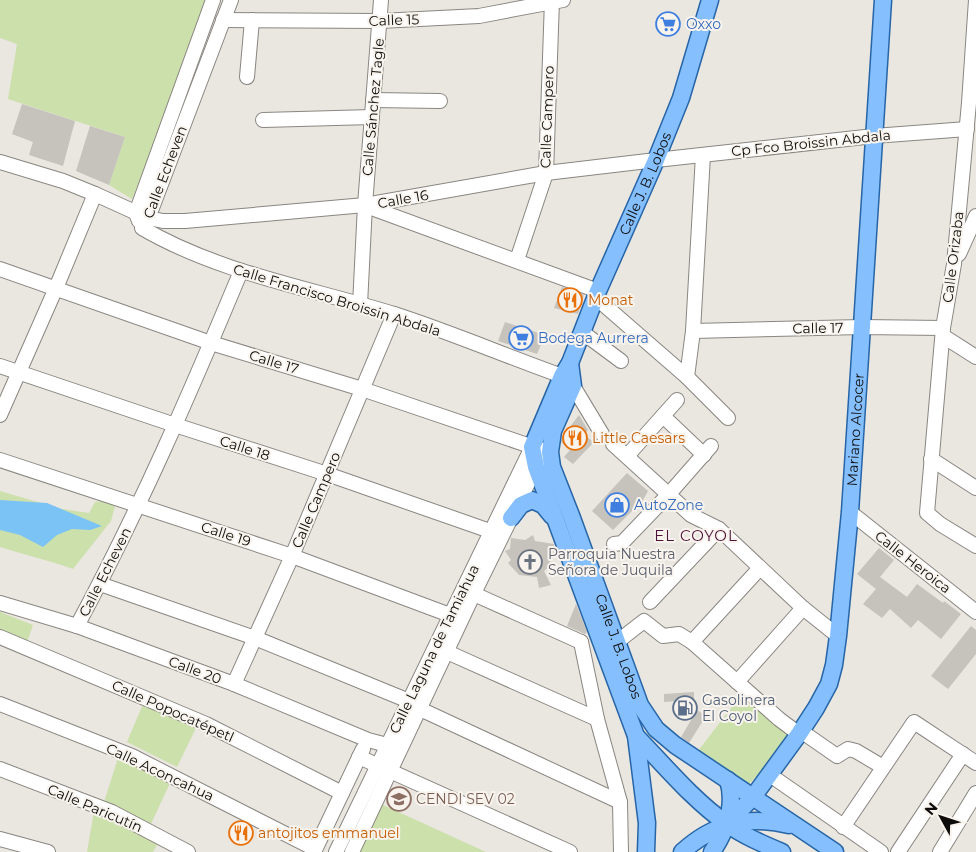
<svg xmlns="http://www.w3.org/2000/svg" width="976" height="852" font-family="Montserrat,sans-serif">
  <rect width="100%" height="100%" fill="#eae6e0"/>
  <!-- green -->
  <g fill="#cce0ac">
    <path d="M0,0H211L132,199L109,185L125,137L8,99L17,44L0,38Z"/>
    <path d="M0,491L62,509L89,513L95,502L109,500L116,502L111,521L73,569C49,560 24,555 0,547Z"/>
    <path d="M0,612L33,625L26,645L0,635Z"/>
    <path d="M746,689L799,734L748,785L697,752Z"/>
    <path d="M143,704L196,728L177,767L127,742Z"/>
    <path d="M119,755L170,783L151,824L104,802Z"/>
    <path d="M381,804L486,852H360Z"/>
    <path d="M94,811L160,840L153,852H87Z"/>
  </g>
  <!-- water -->
  <path fill="#7bc2f5" d="M0,500L47,503L102,526L90,530L72,529L57,535L43,547L20,535L0,530Z"/>
  <!-- building -->
  <g fill="#c6c2bc">
    <path d="M22,104L75,121L63,166L29,155L33,142L12,134Z"/>
    <path d="M90,126L125,137L109,185L76,171Z"/>
    <path d="M562,287L584,295L578,314L554,308Z"/>
    <path d="M505,322L545,335L537,354L498,341Z"/>
    <path d="M579,415L588,430L584,435L594,442L573,464L564,457L570,450L561,442L562,437Z"/>
    <path d="M627,473L648,491L643,500L613,530L592,511Z"/>
    <path d="M533,535L535,541L554,544V545L553,557L550,562V566L544,571L551,585L539,588L537,577L519,575L508,563L511,560L505,551L510,549L511,538L525,540Z"/>
    <path d="M879,548L894,560L880,577L907,597L917,584L943,603L944,601L961,614L941,639L918,620L911,628L890,609L882,618L863,604L876,589L857,574Z"/>
    <path d="M576,604L587,632L585,634L567,626Z"/>
    <path d="M971,626L976,630V654L948,689L931,676Z"/>
    <path d="M694,692V700L664,702V694Z"/>
    <path d="M697,710L706,716L689,743L681,737Z"/>
  </g>
  <g fill="none" stroke-linecap="round" stroke-linejoin="round">
    <!-- minor casing -->
    <g stroke="#8a8681" stroke-width="16">
      <g id="minor">
        <path d="M976,0L969,103L954,264L943,328L927,513L940,524L976,546"/>
        <path d="M223,20L380,21L479,16L563,0"/>
        <path d="M247,77L252,20"/>
        <path d="M373,100L440,101"/>
        <path d="M263,120L372,117"/>
        <path d="M0,162L63,181L95,194L148,218L163,221H185L365,205L546,173L656,160L874,136L967,129"/>
        <path d="M366,206L598,291"/>
        <path d="M139,221L136,213L213,0"/>
        <path d="M144,225L152,208L231,0"/>
        <path d="M142,228C219,273 310,288 394,314C450,332 506,356 562,376L573,386L602,434"/>
        <path d="M959,254L976,216"/>
        <path d="M517,260L546,173L552,0"/>
        <path d="M0,269L211,343L362,389L542,450"/>
        <path d="M595,297L687,377L728,418"/>
        <path d="M360,305L365,205L381,0"/>
        <path d="M693,331L862,327L943,328"/>
        <path d="M582,332L621,361"/>
        <path d="M943,336L976,357"/>
        <path d="M0,366L175,425L327,474L490,531"/>
        <path d="M687,377L693,331L703,155"/>
        <path d="M0,415L56,288L95,194"/>
        <path d="M663,416L704,455"/>
        <path d="M613,444L691,515L719,529L803,608L838,636"/>
        <path d="M627,456L677,400"/>
        <path d="M931,459L976,488"/>
        <path d="M0,460L292,556L450,615"/>
        <path d="M850,512L976,612"/>
        <path d="M614,544L622,543L669,494L711,446"/>
        <path d="M100,584L255,638L409,701"/>
        <path d="M465,590L581,642"/>
        <path d="M650,602L719,529"/>
        <path d="M0,603L77,626L234,684L368,740L387,745"/>
        <path d="M77,626C139,511 191,391 241,271"/>
        <path d="M0,637L206,724L342,793"/>
        <path d="M581,642L597,719L620,802L621,852"/>
        <path d="M617,642L644,621L663,636L679,634L692,642L779,719L799,734"/>
        <path d="M692,642L760,568"/>
        <path d="M447,652L597,719"/>
        <path d="M737,682L803,608"/>
        <path d="M234,684L292,556L394,314"/>
        <path d="M0,704L132,756L315,849"/>
        <path d="M420,709L620,802"/>
        <path d="M801,731L837,756L848,749L856,751L883,767"/>
        <path d="M359,757L570,852"/>
        <path d="M0,769L112,812L188,852"/>
        <path d="M770,775L881,852"/>
        <path d="M843,827L914,722L976,763"/>
        <path d="M0,839L48,852"/>
        <path d="M314,852L363,749"/>
        <path d="M336,852L532,447"/>
        <path d="M352,852L474,593L536,467L540,462"/>
        <path d="M898,852L963,754"/>
        <path d="M940,852L976,793"/>
      </g>
    </g>
    <!-- major casing -->
    <g stroke="#2665a7" stroke-width="19">
      <g id="major">
        <path id="s1" d="M570,363L573,386L553,431L550,452L552,467L572,518L640,705L656,729L675,745L835,852"/>
        <path d="M511,518L521,505L532,500L543,505L552,516"/>
        <path d="M636,736C665,766 693,800 727,824C744,836 763,844 782,852"/>
        <path id="s2" d="M727,824L753,797L799,734L816,708L829,684L834,665L838,636L850,512L883,0"/>
        <path id="s3" d="M646,852L647,823L636,736L536,467L532,447L562,376L570,363L598,291L656,160L681,98L710,0"/>
        <path d="M682,852C714,823 747,815 789,825"/>
        <path d="M712,852C726,831 736,806 728,780"/>
      </g>
    </g>
    <!-- minor -->
    <use href="#minor" stroke="#fff" stroke-width="14"/>
    <!-- major -->
    <use href="#major" stroke="#85bffd" stroke-width="16"/>
  </g>
  <!-- icons -->
  <defs>
    <g id="supermarket-ring" transform="scale(1.25)"><circle r="9.5" fill="#f8f3ed" stroke="#3f7fe0" stroke-width="1.5"/><path d="M-6-5.5h2.5l.6 2H6L4.5 2H-2.5L-4.4-4H-6ZM-1.5 3.2a1.3 1.3 0 1 0 .1 0ZM3 3.2a1.3 1.3 0 1 0 .1 0Z" fill="#3f7fe0"/></g>
    <g id="restaurant-ring" transform="scale(1.25)"><circle r="9.5" fill="#f8f3ed" stroke="#e8710a" stroke-width="1.5"/><path d="M-5-6h1v4h1v-4h1v4h1v-4h1v5L-1.5 .5V6h-2V.5L-5-1ZM5-6V6H3V1.5H1.5Q1.5-4 5-6Z" fill="#e8710a"/></g>
    <g id="shop-ring" transform="scale(1.25)"><circle r="9.5" fill="#f8f3ed" stroke="#3f7fe0" stroke-width="1.5"/><path d="M-5-2.5h2.3a2.7 3.5 0 0 1 5.4 0H5L5.5 6h-11ZM-1.5-2.5h3a1.5 2.3 0 0 0-3 0Z" fill="#3f7fe0"/></g>
    <g id="church-ring" transform="scale(1.25)"><circle r="9.5" fill="#f8f3ed" stroke="#6b7280" stroke-width="1.5"/><path d="M-1.2-6h2.4v3.5h3.3v2.4h-3.3V6h-2.4V-.1h-3.3v-2.4h3.3Z" fill="#6b7280"/></g>
    <g id="fuel-ring" transform="scale(1.25)"><circle r="9.5" fill="#f8f3ed" stroke="#5c6f8a" stroke-width="1.5"/><path d="M-5.5-6h7V0h2V4h1.3V-2.5L3-4.5l.8-.8L6-3V5H2.5V1h-1V6h-7ZM-4.2-4.7v3.2H.2V-4.7Z" fill="#5c6f8a"/></g>
    <g id="school-ring" transform="scale(1.25)"><circle r="9.5" fill="#f8f3ed" stroke="#8d6e63" stroke-width="1.5"/><path d="M0-5L7-2L0 1L-7-2ZM-4 1L0 2.5L4 1V4Q0 6-4 4Z" fill="#8d6e63"/></g>
  </defs>
  <g fill-rule="evenodd">
    <use href="#supermarket-ring" x="668" y="24"/>
    <use href="#restaurant-ring" x="570" y="300"/>
    <use href="#supermarket-ring" x="521" y="338"/>
    <use href="#restaurant-ring" x="575" y="438"/>
    <use href="#shop-ring" x="617" y="505"/>
    <use href="#church-ring" x="530" y="562"/>
    <use href="#fuel-ring" x="685" y="708"/>
    <use href="#school-ring" x="399" y="799"/>
    <use href="#restaurant-ring" x="241" y="833"/>
  </g>
  <g text-anchor="middle" dominant-baseline="central" stroke-width="4" stroke-linejoin="round" paint-order="stroke">
    <!-- street labels -->
    <g font-size="14" fill="#0d0c0a" stroke="#f8f3ed">
      <text transform="translate(394 20) rotate(-2)">Calle 15</text>
      <text transform="translate(373 107) rotate(-85)">Calle Sánchez Tagle</text>
      <text transform="translate(547 117) rotate(-88)">Calle Campero</text>
      <text transform="translate(811 143) rotate(-6)">Cp Fco Broissin Abdala</text>
      <text transform="translate(165 172) rotate(-69)">Calle Echeven</text>
      <text stroke="none"><textPath href="#s3" startOffset="711">Calle J. B. Lobos</textPath></text>
      <text transform="translate(403 199) rotate(-10)">Calle 16</text>
      <text transform="translate(953 257) rotate(-83)">Calle Orizaba</text>
      <text transform="translate(337 300) rotate(17)">Calle Francisco Broissin Abdala</text>
      <text transform="translate(818 328) rotate(-1)">Calle 17</text>
      <text transform="translate(274 362) rotate(17)">Calle 17</text>
      <text stroke="none"><textPath href="#s2" startOffset="430">Mariano Alcocer</textPath></text>
      <text transform="translate(245 448) rotate(18)">Calle 18</text>
      <text transform="translate(316 500) rotate(-67)">Calle Campero</text>
      <text transform="translate(226 534) rotate(18)">Calle 19</text>
      <text transform="translate(913 562) rotate(38)">Calle Heroica</text>
      <text transform="translate(105 572) rotate(-63)">Calle Echeven</text>
      <text stroke="none"><textPath href="#s1" startOffset="300">Calle J. B. Lobos</textPath></text>
      <text transform="translate(434 649) rotate(-64)">Calle Laguna de Tamiahua</text>
      <text transform="translate(195 670) rotate(20)">Calle 20</text>
      <text transform="translate(173 711) rotate(24)">Calle Popocatépetl</text>
      <text transform="translate(160 772) rotate(25)">Calle Aconcahua</text>
      <text transform="translate(95 808) rotate(23)">Calle Paricutín</text>
    </g>
    <!-- shop labels -->
    <g font-size="14" fill="#366cbe" stroke="#f8f3ed" text-anchor="start">
      <text x="686" y="24">Oxxo</text>
      <text x="538" y="338">Bodega Aurrera</text>
      <text x="634" y="505">AutoZone</text>
    </g>
    <!-- food labels -->
    <g font-size="14" fill="#c56008" stroke="#f8f3ed" text-anchor="start">
      <text x="588" y="300">Monat</text>
      <text x="592" y="438">Little Caesars</text>
      <text x="258" y="833">antojitos emmanuel</text>
    </g>
    <!-- worship labels -->
    <g font-size="14" fill="#5b616d" stroke="#f8f3ed" text-anchor="start">
      <text x="548" y="554">Parroquia Nuestra<tspan x="548" dy="16">Señora de Juquila</tspan></text>
    </g>
    <!-- service labels -->
    <g font-size="14" fill="#4e5e75" stroke="#f8f3ed" text-anchor="start">
      <text x="702" y="700">Gasolinera<tspan x="702" dy="16">El Coyol</tspan></text>
    </g>
    <!-- education labels -->
    <g font-size="14" fill="#785e54" stroke="#f8f3ed" text-anchor="start">
      <text x="416" y="799">CENDI SEV 02</text>
    </g>
    <!-- neighbourhood labels -->
    <g font-size="15" letter-spacing="1" fill="#4d1239" stroke="#f8f3ed">
      <text x="696" y="535">EL COYOL</text>
    </g>
  </g>
  <!-- north arrow -->
  <g transform="translate(941 817) rotate(310)" stroke="#f8f3ed" stroke-width="4" paint-order="stroke">
  <path d="M0-4L9 19L0 12L-9 19Z" fill="#0d0c0a"/>
  <text y="-8" font-size="14" font-weight="bold" text-anchor="middle" fill="#0d0c0a">N</text>
  </g>
</svg>
